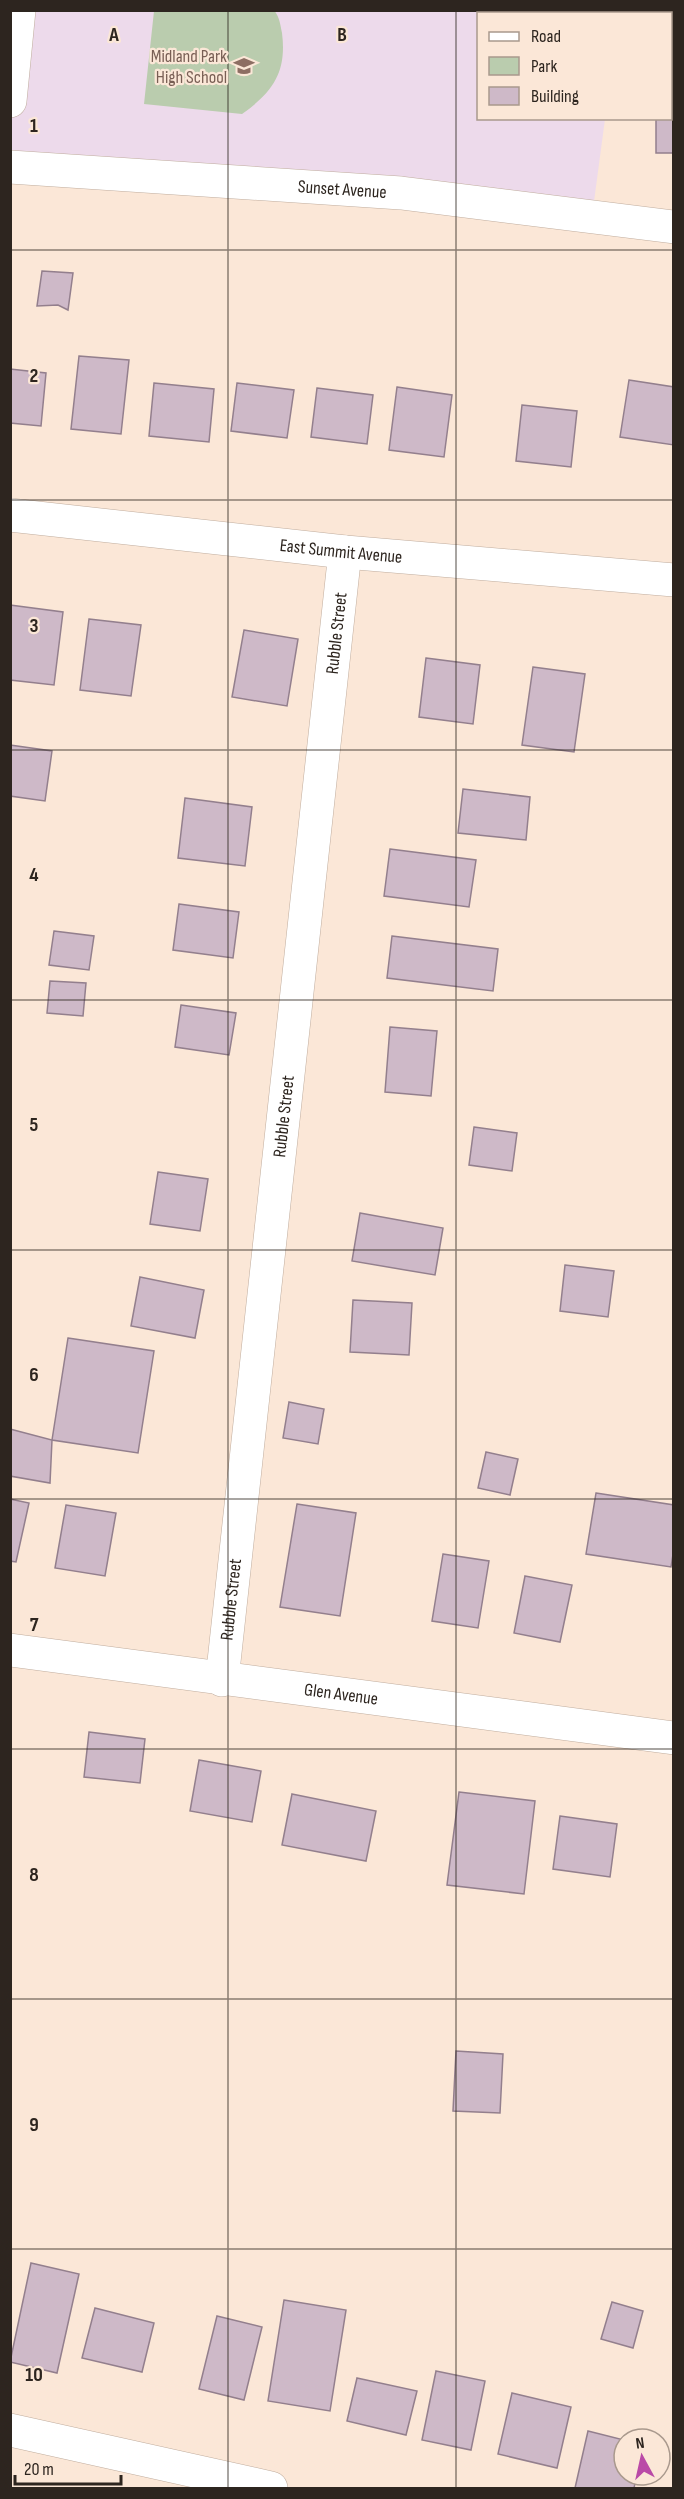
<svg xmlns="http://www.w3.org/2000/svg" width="684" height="2499" font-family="'Sofia Sans Condensed',sans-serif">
  <rect width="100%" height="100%" fill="#fbe7d7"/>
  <!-- education -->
  <path fill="#eddaeb" d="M10,11H620L619,14H478V118L605,119L591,224L11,175Z"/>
  <!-- green -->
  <path fill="#baccae" d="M274,10C280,18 280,24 282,33C287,72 273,92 242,114L144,104L154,11Z"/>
  <!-- building -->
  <g fill="#ceb9c8" stroke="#937f8d" stroke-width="1.5">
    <path d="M670,88H674V153H656V118H670Z"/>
    <path d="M42,271L73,273L68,310L58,305L37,306Z"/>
    <path d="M79,356L129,360L121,434L71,429Z"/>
    <path d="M10,369L46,373L41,426L10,423Z"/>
    <path d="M629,380L674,387V445L620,437Z"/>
    <path d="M154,383L214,389L209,442L149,436Z"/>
    <path d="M237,383L294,390L287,438L231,431Z"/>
    <path d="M397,387L452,395L444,457L389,450Z"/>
    <path d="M317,388L373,395L367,444L311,437Z"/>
    <path d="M522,405L577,411L571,467L516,461Z"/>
    <path d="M10,605L63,612L54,685L10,680Z"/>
    <path d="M89,619L141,625L131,696L80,690Z"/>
    <path d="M244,630L298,639L287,706L232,697Z"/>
    <path d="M426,658L480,665L473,724L419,717Z"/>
    <path d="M533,667L585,674L574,752L522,745Z"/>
    <path d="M10,745L52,751L45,801L10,796Z"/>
    <path d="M463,789L530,797L526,840L458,833Z"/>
    <path d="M185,798L252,807L245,866L178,858Z"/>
    <path d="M390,849L476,860L469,907L384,896Z"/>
    <path d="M179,904L239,912L233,958L173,950Z"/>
    <path d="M54,931L94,936L89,970L49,965Z"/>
    <path d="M392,936L498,949L493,991L387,978Z"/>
    <path d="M50,981L86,983L83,1016L47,1013Z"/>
    <path d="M181,1005L236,1013L229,1055L175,1047Z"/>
    <path d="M390,1027L437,1031L431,1096L385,1092Z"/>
    <path d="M474,1127L517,1133L512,1171L469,1165Z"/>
    <path d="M158,1172L208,1179L200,1231L150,1224Z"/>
    <path d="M360,1213L443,1228L435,1275L352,1261Z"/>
    <path d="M565,1265L614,1271L608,1317L560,1311Z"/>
    <path d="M140,1277L204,1290L195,1338L131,1326Z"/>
    <path d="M353,1300L412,1303L409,1355L350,1352Z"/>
    <path d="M68,1338L154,1351L138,1453L52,1440Z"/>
    <path d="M289,1402L324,1409L318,1444L283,1438Z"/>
    <path d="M10,1429L52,1440L50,1483L10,1476Z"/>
    <path d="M486,1452L518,1459L510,1495L478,1488Z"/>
    <path d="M596,1493L674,1505V1548L671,1567L586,1554Z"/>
    <path d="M10,1499L29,1503L16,1562L10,1561Z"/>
    <path d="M297,1504L356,1513L340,1616L280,1607Z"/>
    <path d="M66,1505L116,1513L105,1576L55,1568Z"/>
    <path d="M443,1554L489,1561L478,1628L432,1621Z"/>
    <path d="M525,1576L572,1585L560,1642L514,1633Z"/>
    <path d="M89,1732L145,1739L140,1783L84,1777Z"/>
    <path d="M199,1760L261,1771L252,1822L190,1811Z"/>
    <path d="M459,1792L535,1801L524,1894L447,1885Z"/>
    <path d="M292,1794L376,1811L366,1861L282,1845Z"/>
    <path d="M560,1816L617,1824L610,1877L553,1869Z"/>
    <path d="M456,2051L503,2054L500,2113L453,2111Z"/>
    <path d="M31,2263L79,2274L57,2373L10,2362Z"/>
    <path d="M284,2300L346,2310L330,2411L268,2401Z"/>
    <path d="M612,2302L643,2311L633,2348L601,2339Z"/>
    <path d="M95,2308L154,2323L142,2372L82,2358Z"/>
    <path d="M217,2316L262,2327L244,2400L199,2389Z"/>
    <path d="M436,2371L485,2381L471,2450L422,2440Z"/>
    <path d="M357,2378L417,2391L406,2435L347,2421Z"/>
    <path d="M512,2393L571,2407L557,2468L498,2454Z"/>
    <path d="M588,2431L624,2440V2475H637L634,2488H575Z"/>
  </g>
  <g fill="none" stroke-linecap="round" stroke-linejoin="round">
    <!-- minor casing -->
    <g stroke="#c0ad9e" stroke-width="34">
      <g id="minor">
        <path d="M10,101L19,10"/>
        <path id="s1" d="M10,167L401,193L674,227"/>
        <path id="s2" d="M10,515L345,552L674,580"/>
        <path id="s3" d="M10,1650L674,1738"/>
        <path id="s4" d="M222,1680L345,552"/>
        <path d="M10,2430L271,2488"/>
      </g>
    </g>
    <!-- minor -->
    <use href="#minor" stroke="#fff" stroke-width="33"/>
  </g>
  <!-- grid -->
  <path fill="none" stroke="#2d251f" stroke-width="1.5" stroke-opacity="0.55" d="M228,10V2488M456,10V2488M10,250H674M10,500H674M10,750H674M10,1000H674M10,1250H674M10,1499H674M10,1749H674M10,1999H674M10,2249H674"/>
  <!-- icons -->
  <defs>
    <g id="school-bare" transform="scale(1.62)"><path d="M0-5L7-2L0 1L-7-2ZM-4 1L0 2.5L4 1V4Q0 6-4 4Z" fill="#8d6e63" stroke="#fbe7d7" stroke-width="2.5" paint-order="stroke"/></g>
  </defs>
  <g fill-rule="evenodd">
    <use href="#school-bare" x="244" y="66"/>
  </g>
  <g text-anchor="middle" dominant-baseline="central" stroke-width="4.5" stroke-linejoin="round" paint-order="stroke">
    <!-- education labels -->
    <g font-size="18" fill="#785e54" stroke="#fbe7d7" text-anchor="end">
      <text x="227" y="56">Midland Park<tspan x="227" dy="21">High School</tspan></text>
    </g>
    <!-- street labels -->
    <g font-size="18" fill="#2d251f" stroke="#fbe7d7">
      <text stroke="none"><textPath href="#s1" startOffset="333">Sunset Avenue</textPath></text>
      <text stroke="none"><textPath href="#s2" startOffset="333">East Summit Avenue</textPath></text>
      <text stroke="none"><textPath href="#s4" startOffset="1053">Rubble Street</textPath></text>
      <text stroke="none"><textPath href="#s4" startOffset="567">Rubble Street</textPath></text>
      <text stroke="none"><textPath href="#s4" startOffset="81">Rubble Street</textPath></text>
      <text stroke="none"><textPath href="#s3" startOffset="334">Glen Avenue</textPath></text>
    </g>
  </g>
  <g font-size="20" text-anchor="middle" font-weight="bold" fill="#2d251f" stroke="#fbe7d7" stroke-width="4.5" stroke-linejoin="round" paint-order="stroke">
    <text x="114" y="41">A</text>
    <text x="342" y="41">B</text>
    <text x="34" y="132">1</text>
    <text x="34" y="382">2</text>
    <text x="34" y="632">3</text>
    <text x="34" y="881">4</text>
    <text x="34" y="1131">5</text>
    <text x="34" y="1381">6</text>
    <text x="34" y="1631">7</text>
    <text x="34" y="1881">8</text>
    <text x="34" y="2131">9</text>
    <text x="34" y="2381">10</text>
  </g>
  <!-- border -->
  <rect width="684" height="2499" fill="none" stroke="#2d251f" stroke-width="24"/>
  <!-- legend -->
  <rect x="477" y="12" width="195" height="108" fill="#fbe7d7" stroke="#a9998d" stroke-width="1.5"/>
  <rect x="489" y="32" width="30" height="9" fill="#ffffff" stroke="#a9998d" stroke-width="1.5"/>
  <text x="531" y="42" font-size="18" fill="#2d251f">Road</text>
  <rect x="489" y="57" width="30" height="18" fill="#baccae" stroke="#a9998d" stroke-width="1.5"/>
  <text x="531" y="72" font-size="18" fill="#2d251f">Park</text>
  <rect x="489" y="87" width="30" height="18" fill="#ceb9c8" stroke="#a9998d" stroke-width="1.5"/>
  <text x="531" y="102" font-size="18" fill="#2d251f">Building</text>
  <!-- north arrow -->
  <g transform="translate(642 2457) rotate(352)"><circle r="28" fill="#fbe7d7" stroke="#a9998d" stroke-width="1.5"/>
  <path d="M0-4.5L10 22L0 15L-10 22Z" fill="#ba4aa7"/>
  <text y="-9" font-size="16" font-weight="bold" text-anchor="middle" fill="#2d251f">N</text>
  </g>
  <!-- scale -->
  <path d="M15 2475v9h106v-9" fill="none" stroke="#2d251f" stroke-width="3"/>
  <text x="24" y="2475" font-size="18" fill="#2d251f" stroke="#fbe7d7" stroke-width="4.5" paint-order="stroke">20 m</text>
</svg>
